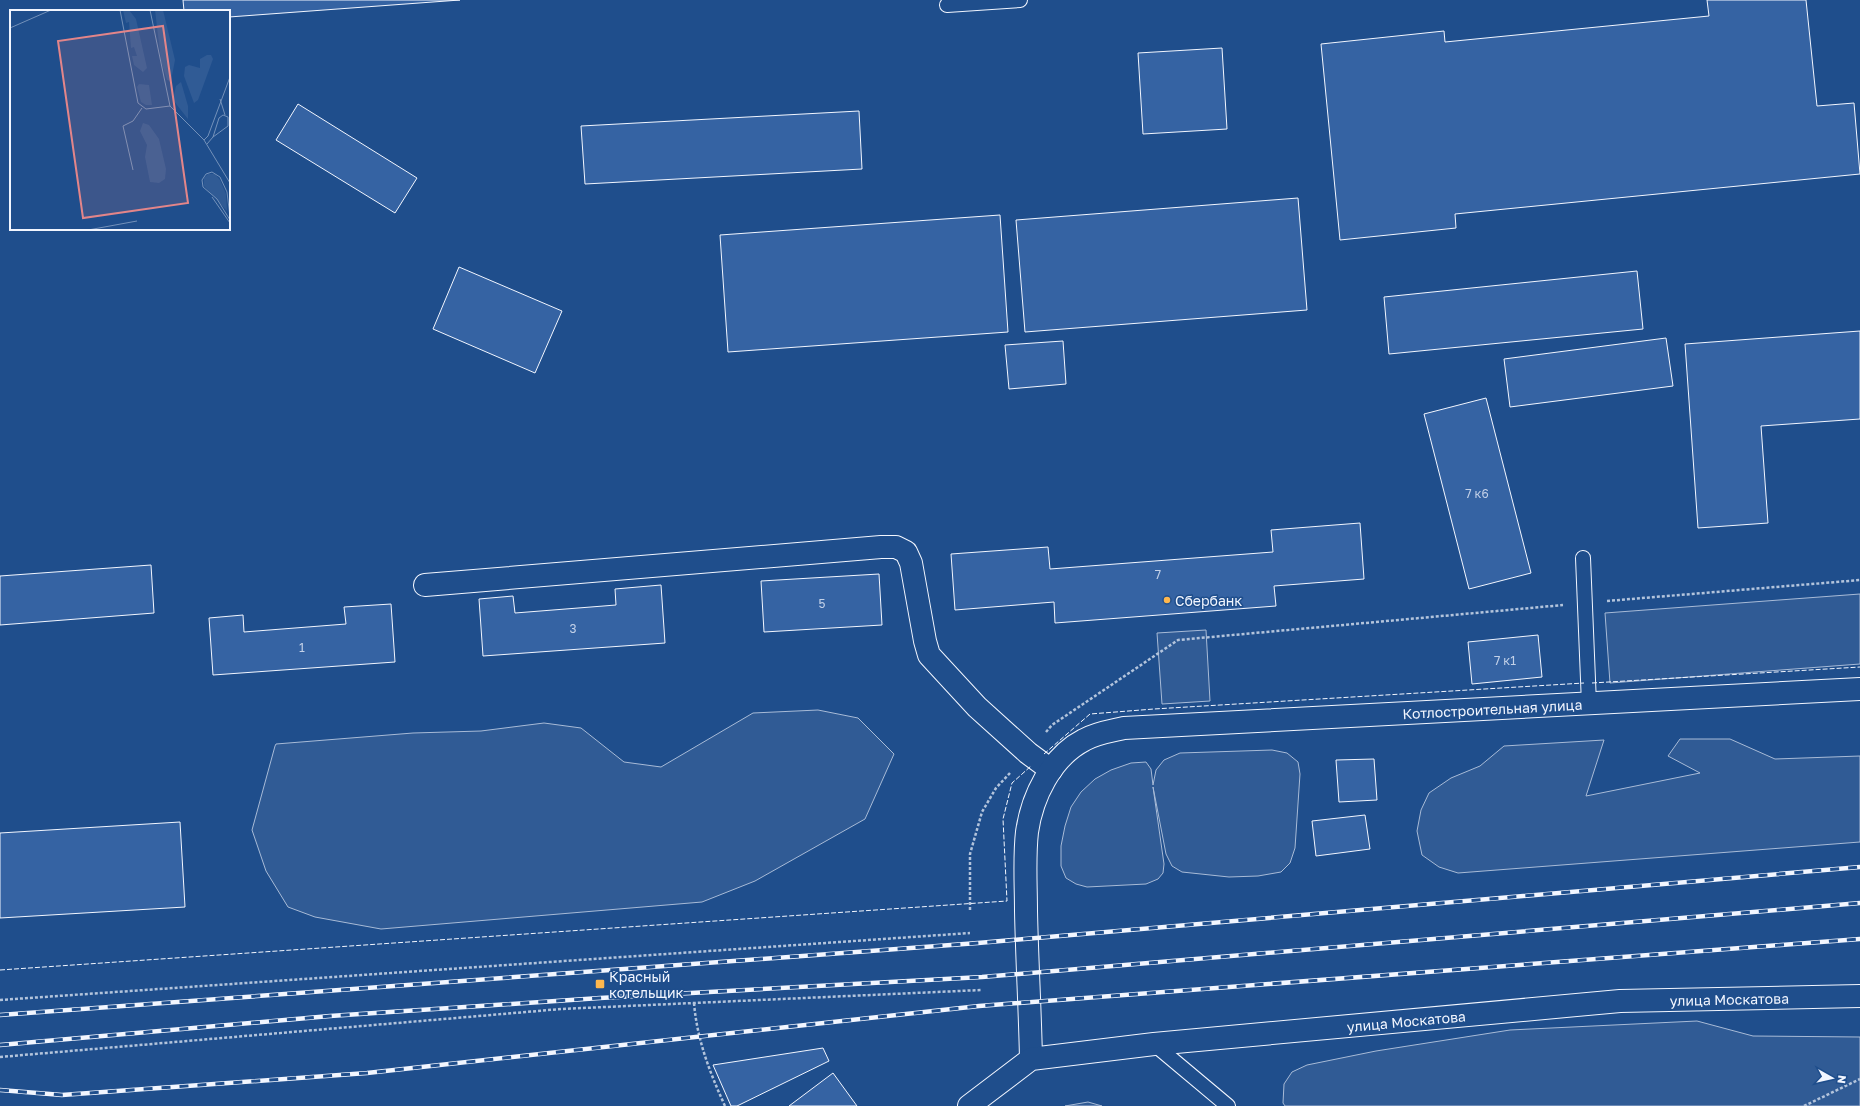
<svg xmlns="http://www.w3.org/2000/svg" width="1860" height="1106" font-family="'Golos Text',sans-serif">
  <rect width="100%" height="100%" fill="#1f4e8c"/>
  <!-- built -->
  <g fill="#305b95" stroke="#a8bbd7">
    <path d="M1860,594V664L1610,683L1605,613Z"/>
    <path d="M1206,630L1210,701L1162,704L1157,633Z"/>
    <path d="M818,710L858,718L894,754L865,819L755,881L702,902L381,929L315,917L288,907L266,871L252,830L275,746L276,744L413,733L481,731L544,723L581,728L624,762L661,767L753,713Z"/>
    <path d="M1680,739H1730L1775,759L1860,756V842L1458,873L1439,867L1422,855L1417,831L1421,810L1429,793L1451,778L1480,766L1504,746L1604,740L1586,796L1700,773L1668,756Z"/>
    <path d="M1272,750L1287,753L1298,762L1300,774L1295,848L1290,863L1281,872L1258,876L1229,877L1182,872L1172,866L1166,854L1153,787L1164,864L1163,873L1158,879L1146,884L1087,887L1076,884L1066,878L1061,866V846L1065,826L1071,807L1081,792L1095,779L1111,770L1131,763L1146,762L1151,769L1153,785L1156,770L1164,760L1180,753Z"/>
    <path d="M1697,1021L1753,1036L1860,1037V1106H1285L1283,1103L1284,1084L1292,1072L1307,1065L1376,1051L1510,1030Z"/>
    <path d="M1088,1102L1102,1106H1065Z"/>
  </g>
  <!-- building -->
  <g fill="#3563a3" stroke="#f2f6ff">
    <path d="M183,0H460L229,17V11H184Z"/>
    <path d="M1707,0H1806L1817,106L1854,103L1860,174L1455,214L1456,228L1340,240L1321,44L1444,31L1445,42L1709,16Z"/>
    <path d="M1222,48L1227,129L1143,134L1138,53Z"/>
    <path d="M298,104L417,178L395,213L276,140Z"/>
    <path d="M859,111L862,169L585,184L581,126Z"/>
    <path d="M1298,198L1307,310L1025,332L1016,220Z"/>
    <path d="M1000,215L1008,332L728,352L720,235Z"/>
    <path d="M459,267L562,311L535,373L433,329Z"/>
    <path d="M1637,271L1643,329L1389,354L1384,297Z"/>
    <path d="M1860,331V419L1761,426L1768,523L1698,528L1685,344Z"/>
    <path d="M1666,338L1673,386L1510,407L1504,359Z"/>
    <path d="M1063,341L1066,384L1009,389L1005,345Z"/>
    <path d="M1486,398L1531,573L1469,589L1424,414Z"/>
    <path d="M1360,523L1364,579L1274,586L1276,606L1055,623L1054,602L955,610L951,554L1048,547L1050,569L1273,552L1271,530Z"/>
    <path d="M151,565L154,613L0,625V576Z"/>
    <path d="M879,574L882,625L764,632L761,581Z"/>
    <path d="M661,585L665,643L483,656L479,599L513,596L515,613L616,605L615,589Z"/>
    <path d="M391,604L395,662L213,675L209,618L243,615L244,632L346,624L344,607Z"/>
    <path d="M1538,635L1542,677L1472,684L1468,642Z"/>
    <path d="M1374,759L1377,800L1339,802L1336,760Z"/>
    <path d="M1365,815L1370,849L1316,856L1312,821Z"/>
    <path d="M180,822L185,907L0,918V833Z"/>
    <path d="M823,1048L829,1061L737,1106H731L713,1065Z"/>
    <path d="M833,1073L857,1106H789Z"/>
  </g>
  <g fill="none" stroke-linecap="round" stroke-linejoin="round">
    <!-- service casing -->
    <g stroke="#f2f6ff" stroke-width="16">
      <g id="service">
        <path d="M947,5L1020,0"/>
        <path d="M1583,558L1589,704"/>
        <path d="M1154,1044L1228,1106"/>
      </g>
    </g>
    <!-- minor casing -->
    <g stroke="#f2f6ff" stroke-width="24">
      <path id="minor" d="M425,585L881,547H896L906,552L911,563L925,641L929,655L977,707L1028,753L1051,770"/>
    </g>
    <!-- secondary casing -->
    <g stroke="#f2f6ff" stroke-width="24">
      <g id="secondary">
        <path id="s1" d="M1031,1059C1030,1010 1027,960 1026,911C1026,885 1024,858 1027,832C1032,797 1051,757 1084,740C1096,733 1111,731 1124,728L1860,689"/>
        <path id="s2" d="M969,1106L1031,1059L1154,1044L1620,1001L1860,996"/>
      </g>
    </g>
    <!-- path -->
    <g stroke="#b3c4dc" stroke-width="2.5" stroke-dasharray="3 2" stroke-linecap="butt">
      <path d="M1607,601L1860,580"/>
      <path d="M1046,732L1052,725L1178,640L1563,605"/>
      <path d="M970,910V854L982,812L996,788L1010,773"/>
      <path d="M0,1000L970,933"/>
      <path d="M694,1003C697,1040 710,1073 725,1106"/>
      <path d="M0,1057L561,1009L981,990"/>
      <path d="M1804,1106L1860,1079"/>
    </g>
    <!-- service -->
    <use href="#service" stroke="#1f4e8c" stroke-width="14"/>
    <!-- minor -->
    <use href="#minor" stroke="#1f4e8c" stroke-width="22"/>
    <!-- secondary -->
    <use href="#secondary" stroke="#1f4e8c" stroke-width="22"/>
    <!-- rail casing -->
    <g stroke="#f2f6ff" stroke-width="4.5">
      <g id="rail">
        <path d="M0,1015L978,943L1860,867"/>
        <path d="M0,1045L330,1016L600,998L982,977L1860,903"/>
        <path d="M0,1090L62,1095L367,1073L979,1006L1860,939"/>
      </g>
    </g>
    <!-- rail -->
    <use href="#rail" stroke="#1f4e8c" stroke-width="3" stroke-dasharray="9" stroke-linecap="butt"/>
    <!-- fence -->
    <g stroke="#f2f6ff" stroke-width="1" stroke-dasharray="5 2" stroke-linecap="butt">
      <path d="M1592,683L1860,667"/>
      <path d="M1044,754L1090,714L1154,709L1584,683"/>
      <path d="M0,970L1007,901L1003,819L1012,783L1031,766"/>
    </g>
  </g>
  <!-- markers -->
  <g fill="#ffb74d" stroke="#1f4e8c" stroke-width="1.5">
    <circle cx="1167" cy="600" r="4"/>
    <rect x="595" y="979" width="10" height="10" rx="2"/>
  </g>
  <g text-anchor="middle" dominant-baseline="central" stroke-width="3" stroke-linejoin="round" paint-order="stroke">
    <!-- number labels -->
    <g font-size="12" fill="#c3d1e8">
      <text x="1477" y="493">7 к6</text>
      <text x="1158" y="574">7</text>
      <text x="822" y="603">5</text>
      <text x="573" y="628">3</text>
      <text x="302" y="647">1</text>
      <text x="1505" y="660">7 к1</text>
    </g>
    <!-- poi labels -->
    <g font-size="14" fill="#f2f6ff" stroke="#1f4e8c" text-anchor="start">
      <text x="1175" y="600">Сбербанк</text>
      <text x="609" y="976">Красный<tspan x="609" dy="16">котельщик</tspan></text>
    </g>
    <!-- street labels -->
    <g font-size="14" fill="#f2f6ff" stroke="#1f4e8c">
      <text stroke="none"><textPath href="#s1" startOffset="750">Котлостроительная улица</textPath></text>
      <text stroke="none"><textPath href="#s2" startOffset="779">улица Москатова</textPath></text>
      <text stroke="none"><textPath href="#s2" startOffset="455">улица Москатова</textPath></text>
    </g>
  </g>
  <!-- overview -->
  <g transform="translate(10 10)">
    <rect width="220" height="220" fill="#1f4e8c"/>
    <path d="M113,0H119L126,9L137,58L133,62L124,55L122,46H127L124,37L121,38L119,12L116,13ZM145,0H153L165,50L161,71L157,70L151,51ZM197,45H201L203,49L188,90L184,93L174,66L175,57L179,55L190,58V49ZM171,72L178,96V109L163,90L166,76ZM129,74L139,75L142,95H136L131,92L127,77ZM133,113L139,115L149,129L156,159L155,169L149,173L140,172L135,147L137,135L130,121ZM198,164H205L210,170L216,184L217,201L194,176V168Z" fill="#305b95"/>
    <path fill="none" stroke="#7391ba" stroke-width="1" d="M110,0L128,93L136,99L160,96M140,0L160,96L194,130L220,173M0,18L41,0M210,89L215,105M194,130L198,126L220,67M197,134L203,127L209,108L213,105L218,107V116L203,127M123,160L113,116L123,111L132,98M202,187L220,213M220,207L217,182L210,167L202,162L196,164L192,170L193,177L207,189L220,210M78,220L127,211"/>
    <path fill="#e38589" fill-opacity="0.15" stroke="#e38589" stroke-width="2" d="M153,16L178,193L73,208L48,31Z"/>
    <rect width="220" height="220" fill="none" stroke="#f2f6ff" stroke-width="2"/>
  </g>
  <!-- north arrow -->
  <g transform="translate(1832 1078) rotate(98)" stroke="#1f4e8c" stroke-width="3" paint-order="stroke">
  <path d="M0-3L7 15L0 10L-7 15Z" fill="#f2f6ff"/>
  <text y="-6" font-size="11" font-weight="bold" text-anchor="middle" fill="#f2f6ff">N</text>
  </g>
</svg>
